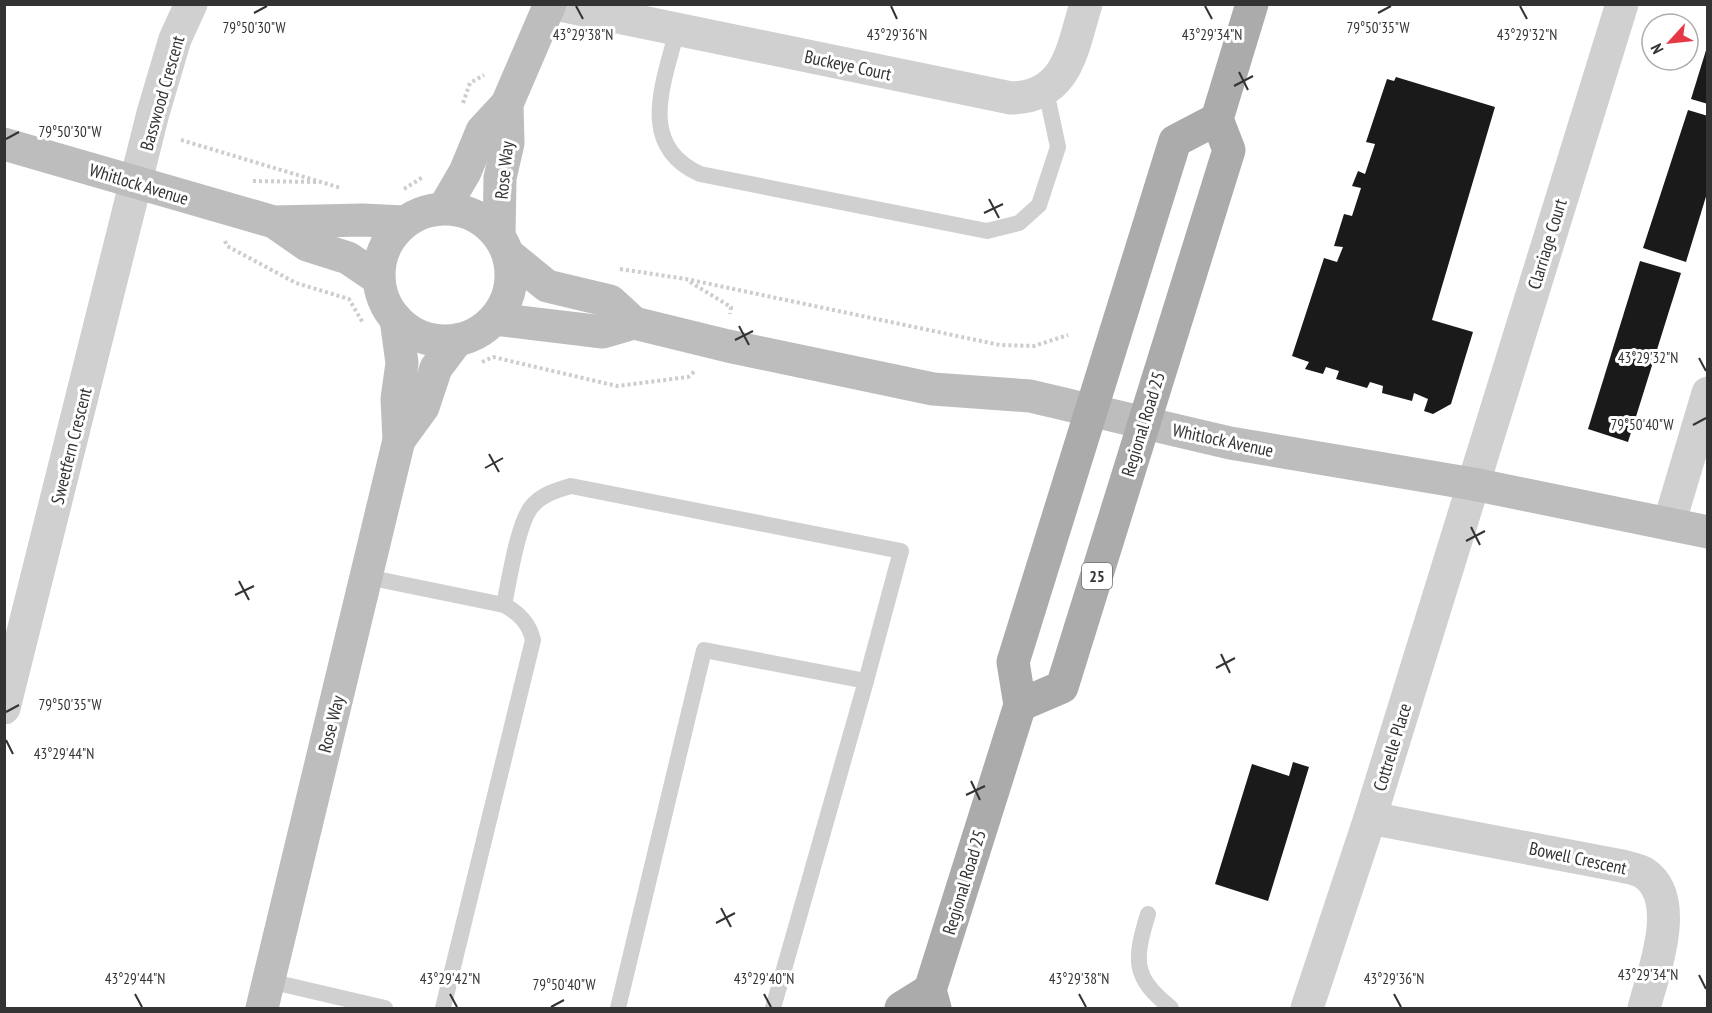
<svg xmlns="http://www.w3.org/2000/svg" width="1712" height="1013" font-family="'PT Sans Narrow',sans-serif">
  <rect width="100%" height="100%" fill="#fff"/>
  <!-- building -->
  <g fill="#1a1a1a">
    <path d="M1707,47H1708V104L1691,99Z"/>
    <path d="M1396,77L1495,107L1432,320L1473,332L1451,404L1433,414L1424,411L1428,399L1414,393L1412,401L1382,393L1383,386L1370,382L1367,388L1336,379L1339,371L1326,367L1323,374L1305,369L1309,362L1292,356L1324,258L1337,262L1343,247L1334,246L1344,214L1352,216L1361,188L1352,186L1358,171L1365,174L1375,144L1366,142L1387,79L1394,81Z"/>
    <path d="M1688,110L1708,116V190L1686,262L1643,248Z"/>
    <path d="M1640,261L1681,273L1628,442L1588,429Z"/>
    <path d="M1293,762L1309,767L1268,901L1215,884L1252,764L1289,776Z"/>
  </g>
  <g fill="none" stroke-linecap="round" stroke-linejoin="round">
    <!-- path -->
    <g stroke="#cdcdcd" stroke-width="4" stroke-dasharray="3 3" stroke-linecap="butt">
      <path d="M463,103L470,83L484,75"/>
      <path d="M181,140L341,188"/>
      <path d="M253,181L318,182"/>
      <path d="M404,189L423,177"/>
      <path d="M225,241L227,246L296,283L349,299L363,323"/>
      <path d="M620,269L686,279L1000,345L1034,346L1068,335"/>
      <path d="M690,282L731,307L730,314"/>
      <path d="M482,362L493,357L617,386L688,377L695,371"/>
    </g>
    <!-- lane -->
    <g stroke="#d0d0d0" stroke-width="16">
      <path d="M677,30C664,83 636,145 700,174L987,231L1019,223L1039,205L1058,147L1046,91"/>
      <path d="M367,577L504,605C519,613 529,623 533,640L443,1008"/>
      <path d="M504,605C509,582 518,520 533,505C543,494 557,490 571,486L901,551L866,681"/>
      <path d="M1148,914C1134,960 1132,977 1171,1008"/>
      <path d="M269,981L385,1008"/>
      <path d="M618,1008L704,650L866,681L773,1008"/>
    </g>
    <!-- street -->
    <g stroke="#d0d0d0" stroke-width="33">
      <path d="M555,4L1011,98C1068,97 1072,49 1086,4"/>
      <path d="M1669,524L1708,393"/>
      <path d="M4,708L153,113L175,39L191,4"/>
      <path d="M1370,818L1622,866C1628,868 1638,869 1644,873C1683,899 1653,973 1644,1008"/>
      <path d="M1307,1008L1370,818L1622,4"/>
    </g>
    <!-- secondary -->
    <g stroke="#bdbdbd" stroke-width="33">
      <path d="M4,144L274,222L363,220L404,222"/>
      <path d="M444,208L465,172L482,131L507,104L550,4"/>
      <circle cx="445" cy="275" r="66"/>
      <path d="M274,222L307,245L348,258L379,279"/>
      <path d="M499,236L500,178L508,143L507,104"/>
      <path d="M509,255L547,286L610,301L634,323L728,346L933,389L1030,396L1230,443L1473,484L1708,532"/>
      <path d="M495,319L603,332L634,323"/>
      <path d="M399,440L423,407L436,368L457,340"/>
      <path d="M262,1008L399,440L397,399L402,363L396,319"/>
    </g>
    <!-- primary -->
    <g stroke="#ababab" stroke-width="33">
      <path d="M1020,705L1062,687L1229,150L1217,119L1252,4"/>
      <path d="M901,1008L930,990"/>
      <path d="M935,1008L930,990L1020,705L1013,662L1175,141L1217,119"/>
    </g>
  </g>
  <!-- ticks -->
  <path fill="none" stroke="#333" stroke-width="2" d="M576,6L583,19M891,6L897,19M1205,6L1212,19M1520,6L1527,19M254,13L267,6M1378,13L1391,6M1239,72L1248,90M1234,86L1253,76M6,139L19,132M989,199L999,218M984,213L1003,204M739,326L749,345M735,340L753,331M1699,358L1706,371M1693,425L1706,418M489,454L499,472M485,468L503,458M1471,527L1480,545M1466,541L1485,531M239,581L249,600M235,595L254,586M1221,654L1230,673M1216,668L1235,658M6,712L19,705M6,740L13,754M971,781L980,800M966,795L985,786M721,908L731,927M716,923L735,913M1699,975L1706,989M135,994L142,1007M450,994L457,1007M764,994L771,1007M1079,994L1086,1007M1394,994L1401,1007M551,1007L564,1000"/>
  <g text-anchor="middle" dominant-baseline="central" stroke-width="6" stroke-linejoin="round" paint-order="stroke">
    <!-- shield labels -->
    <rect fill="#fff" stroke="#707070" stroke-width="1.5" x="1082" y="563" width="30" height="26" rx="4.5"/>
    <g font-size="16" font-weight="bold" fill="#333">
      <text x="1097" y="576">25</text>
    </g>
    <!-- street labels -->
    <g font-size="18" fill="#333" stroke="#fff">
      <text transform="translate(848 65) rotate(12)">Buckeye Court</text>
      <text transform="translate(162 93) rotate(-74)">Basswood Crescent</text>
      <text transform="translate(504 170) rotate(-84)">Rose Way</text>
      <text transform="translate(139 184) rotate(17)">Whitlock Avenue</text>
      <text transform="translate(1547 244) rotate(-73)">Clarriage Court</text>
      <text transform="translate(1143 424) rotate(-73)">Regional Road 25</text>
      <text transform="translate(1223 440) rotate(12)">Whitlock Avenue</text>
      <text transform="translate(71 446) rotate(-76)">Sweetfern Crescent</text>
      <text transform="translate(331 724) rotate(-76)">Rose Way</text>
      <text transform="translate(1392 747) rotate(-73)">Cottrelle Place</text>
      <text transform="translate(1578 858) rotate(12)">Bowell Crescent</text>
      <text transform="translate(964 882) rotate(-73)">Regional Road 25</text>
    </g>
  </g>
  <g font-size="15" text-anchor="middle" fill="#333" stroke="#fff" stroke-width="6" stroke-linejoin="round" paint-order="stroke">
    <text x="254" y="33">79°50'30"W</text>
    <text x="1378" y="33">79°50'35"W</text>
    <text x="583" y="40">43°29'38"N</text>
    <text x="897" y="40">43°29'36"N</text>
    <text x="1212" y="40">43°29'34"N</text>
    <text x="1527" y="40">43°29'32"N</text>
    <text x="70" y="137">79°50'30"W</text>
    <text x="1648" y="363">43°29'32"N</text>
    <text x="1642" y="430">79°50'40"W</text>
    <text x="70" y="710">79°50'35"W</text>
    <text x="64" y="759">43°29'44"N</text>
    <text x="1648" y="980">43°29'34"N</text>
    <text x="135" y="984">43°29'44"N</text>
    <text x="450" y="984">43°29'42"N</text>
    <text x="764" y="984">43°29'40"N</text>
    <text x="1079" y="984">43°29'38"N</text>
    <text x="1394" y="984">43°29'36"N</text>
    <text x="564" y="990">79°50'40"W</text>
  </g>
  <!-- border -->
  <rect width="1712" height="1013" fill="none" stroke="#333333" stroke-width="12"/>
  <!-- north arrow -->
  <g transform="translate(1670 42) rotate(243)"><circle r="28" fill="#ffffff" stroke="#adadad" stroke-width="1.5"/>
  <path d="M0-4.5L10 22L0 15L-10 22Z" fill="#e63946"/>
  <text y="-9" font-size="16" font-weight="bold" text-anchor="middle" fill="#333333">N</text>
  </g>
</svg>
